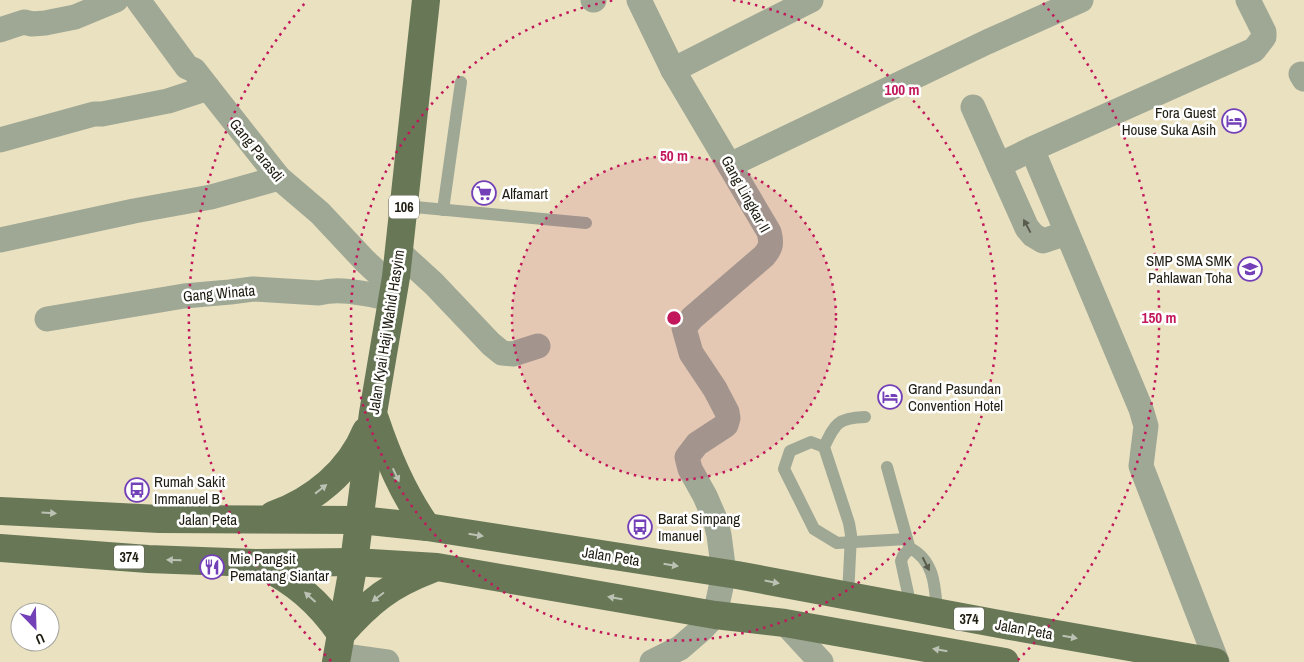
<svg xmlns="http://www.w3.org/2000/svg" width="1304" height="662" font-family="'Archivo Narrow',sans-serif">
  <rect width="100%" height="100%" fill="#e9e1c0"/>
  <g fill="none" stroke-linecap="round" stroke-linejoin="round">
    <!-- service -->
    <g stroke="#9fa795" stroke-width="12">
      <path d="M404,206L586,223"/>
      <path d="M443,210L461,82"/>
      <path d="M824,447L811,442L790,451L784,469L814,529L837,543L907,539"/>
      <path d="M887,467L909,546"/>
      <path d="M848,596L851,535L849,523L824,447C835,424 837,418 865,417"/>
      <path d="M911,607L901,561L903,556L910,548C935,561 935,587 937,612"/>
    </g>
    <!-- minor -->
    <g stroke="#9fa795" stroke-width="25">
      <path d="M138,0L187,67L194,70L208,88L279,178L320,213L365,261L379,274L396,277"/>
      <path d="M593,0H594"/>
      <path d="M639,0L673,70L769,232C772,243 771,248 764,256L692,318L684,328L691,353L715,389L727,412L728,418L726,425L697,444L687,457L690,469L705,496L715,519L719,535L724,573L715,615L702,629L680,648L652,662"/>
      <path d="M0,30L24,22L32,24L45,23L75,17L116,0"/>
      <path d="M673,70L811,0"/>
      <path d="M1301,74L1304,79"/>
      <path d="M973,107L1027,228L1033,235L1043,241L1067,233"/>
      <path d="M0,140L94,114H102L168,101L208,88"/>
      <path d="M1032,149L1141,409L1146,426L1141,466L1217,662"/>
      <path d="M730,165L987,42L1081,0"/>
      <path d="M999,165L1032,149L1254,50L1264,37V32L1248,0"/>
      <path d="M0,240L134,211L211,197L279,178"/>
      <path d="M399,252L434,284L491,344L502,353L513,354L538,346"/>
      <path d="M47,319L184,296L230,292L253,289L319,293C342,287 370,295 393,299"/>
      <path d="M785,623L821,662"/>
      <path d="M337,655L387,662"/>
    </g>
    <!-- primary -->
    <g stroke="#687756" stroke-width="28">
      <path d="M375,419C388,458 403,494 427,527"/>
      <path d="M0,511L160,519L360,520L427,527L737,575L1010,626L1215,662"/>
      <path d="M273,515C313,501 350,471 366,431"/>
      <path d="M0,548L148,559L257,563L354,562L437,567L715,615L785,623L1005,662"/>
      <path d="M258,563C294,581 318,601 341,634"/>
      <path d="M341,634C370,601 390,585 432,569"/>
      <path d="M336,662L354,562L373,413L396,277L426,0"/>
    </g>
  </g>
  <!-- one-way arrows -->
  <defs><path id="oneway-solid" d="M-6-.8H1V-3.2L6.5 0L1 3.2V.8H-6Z" transform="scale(1.25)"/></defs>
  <g fill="#595b4c">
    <use href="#oneway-solid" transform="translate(1027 226) rotate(-118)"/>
    <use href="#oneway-solid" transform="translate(926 564) rotate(63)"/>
  </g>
  <g fill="#bbc2b3">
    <use href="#oneway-solid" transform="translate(396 475) rotate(65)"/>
    <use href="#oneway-solid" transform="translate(321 489) rotate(-38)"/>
    <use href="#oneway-solid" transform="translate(49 513) rotate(3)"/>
    <use href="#oneway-solid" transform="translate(476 535) rotate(9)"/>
    <use href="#oneway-solid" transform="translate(174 560) rotate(-178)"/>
    <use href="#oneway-solid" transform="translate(671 565) rotate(9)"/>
    <use href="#oneway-solid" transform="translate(772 582) rotate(11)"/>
    <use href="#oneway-solid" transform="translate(310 597) rotate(-138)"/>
    <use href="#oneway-solid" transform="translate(378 597) rotate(143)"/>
    <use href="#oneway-solid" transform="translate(615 598) rotate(-170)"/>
    <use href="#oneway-solid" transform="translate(1070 637) rotate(10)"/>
    <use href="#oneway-solid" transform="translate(940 650) rotate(-170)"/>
  </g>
  <!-- distance rings -->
  <circle cx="674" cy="318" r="162" fill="#c2185b" fill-opacity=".12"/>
  <g fill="none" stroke="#c2185b" stroke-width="2.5" stroke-dasharray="2.5 5">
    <circle cx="674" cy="318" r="162"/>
    <path d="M733 0A323 323 0 1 1 615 0"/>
    <path d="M331 661A485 485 0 0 1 305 3M1043 3A485 485 0 0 1 1017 661"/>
  </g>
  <!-- icons -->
  <defs>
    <g id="hotel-ring" transform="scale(1.25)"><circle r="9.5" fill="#fff" stroke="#7440b7" stroke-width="1.5"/><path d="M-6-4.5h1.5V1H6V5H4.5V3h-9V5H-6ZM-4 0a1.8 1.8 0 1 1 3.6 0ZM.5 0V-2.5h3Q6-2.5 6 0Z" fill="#7440b7"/></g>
    <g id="supermarket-ring" transform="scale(1.25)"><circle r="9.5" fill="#fff" stroke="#7440b7" stroke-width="1.5"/><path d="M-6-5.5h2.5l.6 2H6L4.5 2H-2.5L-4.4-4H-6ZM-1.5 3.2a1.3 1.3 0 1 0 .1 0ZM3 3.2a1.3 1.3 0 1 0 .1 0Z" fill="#7440b7"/></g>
    <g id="school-ring" transform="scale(1.25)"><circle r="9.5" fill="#fff" stroke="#7440b7" stroke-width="1.5"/><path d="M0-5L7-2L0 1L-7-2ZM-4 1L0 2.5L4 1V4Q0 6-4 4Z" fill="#7440b7"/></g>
    <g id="bus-ring" transform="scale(1.25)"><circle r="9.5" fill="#fff" stroke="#7440b7" stroke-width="1.5"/><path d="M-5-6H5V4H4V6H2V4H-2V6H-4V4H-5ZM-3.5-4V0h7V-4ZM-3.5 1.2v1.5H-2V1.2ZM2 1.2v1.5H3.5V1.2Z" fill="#7440b7"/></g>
    <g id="restaurant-ring" transform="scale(1.25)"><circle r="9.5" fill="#fff" stroke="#7440b7" stroke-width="1.5"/><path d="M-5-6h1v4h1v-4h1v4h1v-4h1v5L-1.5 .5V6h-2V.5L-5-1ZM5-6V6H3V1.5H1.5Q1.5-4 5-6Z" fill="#7440b7"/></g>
  </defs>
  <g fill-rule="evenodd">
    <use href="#hotel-ring" x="1234" y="121"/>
    <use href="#supermarket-ring" x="484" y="193"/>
    <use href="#school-ring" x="1250" y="269"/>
    <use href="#hotel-ring" x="890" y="397"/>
    <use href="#bus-ring" x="137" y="490"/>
    <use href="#bus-ring" x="640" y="527"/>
    <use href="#restaurant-ring" x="212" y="567"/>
  </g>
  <g text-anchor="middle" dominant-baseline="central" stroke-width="5" stroke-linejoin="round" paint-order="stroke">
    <!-- shield labels -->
    <g fill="#fff" stroke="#626158" stroke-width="1">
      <rect x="389" y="195.5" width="30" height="23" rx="4"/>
      <rect x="114" y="545.5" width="30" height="23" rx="4"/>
      <rect x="954" y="607.5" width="30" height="23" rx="4"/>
    </g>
    <g font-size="14" font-weight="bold" fill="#1f1d11">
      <text x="404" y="207">106</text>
      <text x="129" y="557">374</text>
      <text x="969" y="619">374</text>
    </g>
    <!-- poi labels -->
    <g font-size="15" fill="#1f1d11" stroke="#fff" text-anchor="start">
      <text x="1216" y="112" text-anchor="end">Fora Guest<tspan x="1216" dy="17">House Suka Asih</tspan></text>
      <text x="502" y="193">Alfamart</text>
      <text x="1232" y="260" text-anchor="end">SMP SMA SMK<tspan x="1232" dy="17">Pahlawan Toha</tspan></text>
      <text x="908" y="388">Grand Pasundan<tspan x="908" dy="17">Convention Hotel</tspan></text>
      <text x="154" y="481">Rumah Sakit<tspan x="154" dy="17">Immanuel B</tspan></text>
      <text x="658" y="518">Barat Simpang<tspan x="658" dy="17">Imanuel</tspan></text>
      <text x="230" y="558">Mie Pangsit<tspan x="230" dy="17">Pematang Siantar</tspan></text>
    </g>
    <!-- street labels -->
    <g font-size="15" fill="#1f1d11" stroke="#fff">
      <text transform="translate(257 150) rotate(51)">Gang Parasdi</text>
      <text transform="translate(746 194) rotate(61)">Gang Lingkar II</text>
      <text transform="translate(219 293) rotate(-5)">Gang Winata</text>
      <text transform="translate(386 332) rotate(-81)">Jalan Kyai Haji Wahid Hasyim</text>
      <text x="208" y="519">Jalan Peta</text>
      <text transform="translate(611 556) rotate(9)">Jalan Peta</text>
      <text transform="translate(1024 629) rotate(10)">Jalan Peta</text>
    </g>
  </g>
  <circle cx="674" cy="318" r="8" fill="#c2185b" stroke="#fff" stroke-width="2.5"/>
  <g font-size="15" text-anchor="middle" font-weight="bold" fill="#c2185b" stroke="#fff" stroke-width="5" stroke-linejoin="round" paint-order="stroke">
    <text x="902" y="95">100 m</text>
    <text x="674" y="161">50 m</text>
    <text x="1159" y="323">150 m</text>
  </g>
  <!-- north arrow -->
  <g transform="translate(35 627) rotate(157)"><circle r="24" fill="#ffffff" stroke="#a5a5a0"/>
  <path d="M0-4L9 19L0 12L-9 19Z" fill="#7440b7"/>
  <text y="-8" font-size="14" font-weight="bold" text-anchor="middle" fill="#1f1d11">U</text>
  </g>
</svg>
